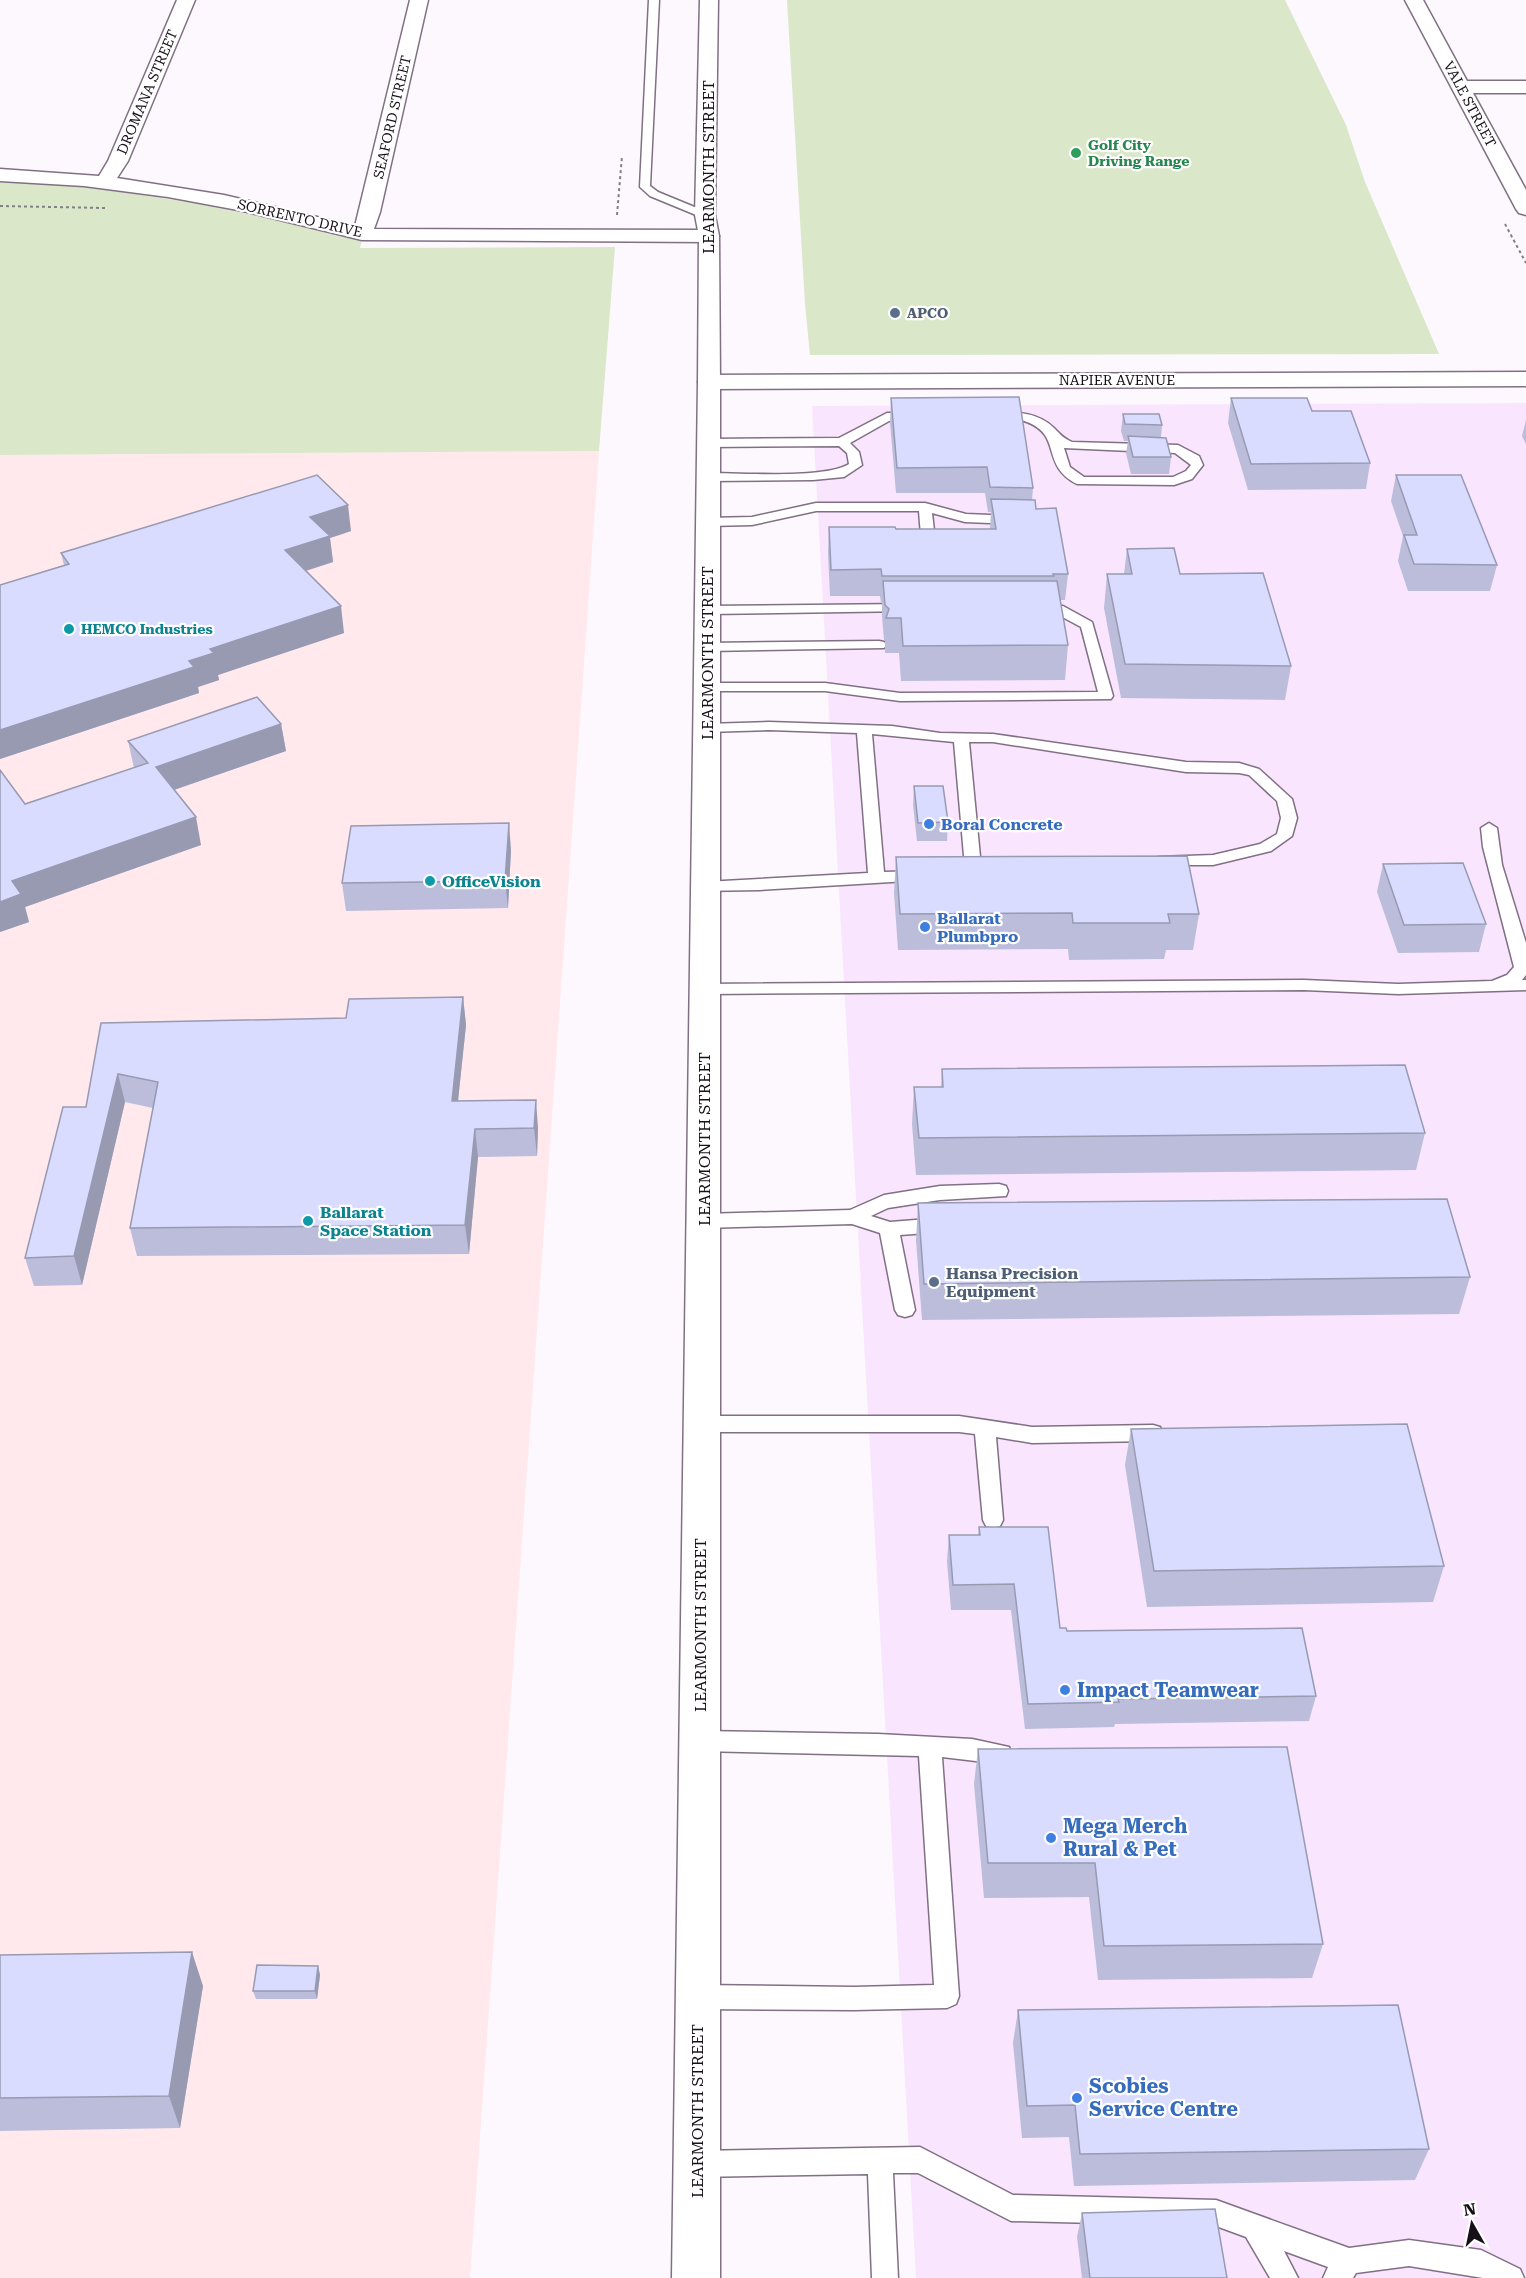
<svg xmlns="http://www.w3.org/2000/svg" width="1526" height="2278" font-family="'Roboto Serif',serif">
  <rect width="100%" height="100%" fill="#fcf8fd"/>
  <!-- built -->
  <path fill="#f9e5fd" d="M1526,403V2278H916L812,406Z"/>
  <!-- industrial -->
  <path fill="#ffe9ec" d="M599,451L470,2278H0V455Z"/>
  <!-- green -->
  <g fill="#dae7c9">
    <path d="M787,0H1285L1346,125L1365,182L1439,354L810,355L805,304Z"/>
    <path d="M0,180C116,187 229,206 341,237L362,239L360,248L615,247L599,451L0,455Z"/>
  </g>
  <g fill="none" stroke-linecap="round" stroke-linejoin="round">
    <!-- lane casing -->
    <g stroke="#817084" stroke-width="3">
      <g id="lane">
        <path d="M649,0H659L650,186L658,192L709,213V217H701L650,196L640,187Z"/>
        <path d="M999,412C1018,412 1039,413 1054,428C1061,435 1063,438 1072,442L1178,445L1199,456L1203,465L1192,479L1174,485L1077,484C1040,465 1063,436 1027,422C1017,418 1005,421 995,419L993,416ZM1064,448L1175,453L1191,465L1186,471L1173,477H1084L1070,467Z"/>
        <path d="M887,413H915L921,417L915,421H889L850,443L859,452L862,465L844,477L813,480L708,481L701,477L708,473C739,473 826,479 849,464L847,453L839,446L708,447L702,443L708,439L839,438Z"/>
        <path d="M816,503H925L966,514L1015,516L1022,520L1015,524L965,522L932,513L936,548L929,552L922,548L919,511H816L752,525L708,526L701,522L708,518L752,517Z"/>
        <path d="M907,604L914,608L912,611L707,614L700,610L707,606Z"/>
        <path d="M1039,605L1063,606L1092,622L1113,696L1111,699L900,701L825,691H707L700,687L707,683H825L900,693L1098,692L1081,627L1055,613L1034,612L1032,609L1034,606Z"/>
        <path d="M879,641L884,642L886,645L884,648L707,651L700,647L707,643Z"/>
        <path d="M769,722L892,726L940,733L993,734L1186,762L1239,763L1259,769L1292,799L1297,818L1292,836L1271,851L1213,865H1164L1156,860L1158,857L1213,855L1260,844L1277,834L1281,818L1277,801L1249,775L1239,773L1186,772L993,742H969L981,867L973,872L965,867L954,742L872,734L884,872L919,871L927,876L925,880L759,890L699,891L697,887L705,882L868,873L857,733L769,730L706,732L699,728L706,724Z"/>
        <path d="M1489,823L1497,828L1502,865L1526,943V975L1522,980H1526V990L1398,994L1304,990L705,994L699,993L697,989L699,985L705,984L1304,980L1398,984L1492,981L1507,975L1514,967L1483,847L1481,828Z"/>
        <path d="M999,1184L1006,1186L1008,1191L1006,1196L940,1200L888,1208L871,1216L890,1222L941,1218L948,1220L950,1225L948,1230L941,1232L900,1235L915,1310L912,1315L905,1317L898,1315L895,1310L880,1233L852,1224L703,1228L696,1226L694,1221L696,1216L703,1214L850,1210L884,1195L940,1186Z"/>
        <path d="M702,1416H959L1032,1427L1153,1425L1160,1427L1163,1433L1160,1439L1153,1441L1032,1443L996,1437L1003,1520L1000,1526L993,1528L986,1526L983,1520L975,1434L959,1432H702L695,1430L692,1424L695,1418Z"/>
        <path d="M700,1731L878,1734L972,1739L1009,1747L1012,1754L1009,1761L1001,1764L942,1757L959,1996L956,2004L947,2008L854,2010L698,2009L689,2005L686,1997L689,1989L698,1985L854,1987L934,1985L919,1756L700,1751L692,1748L689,1741L692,1734Z"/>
        <path d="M920,2147L1013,2195L1216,2200L1349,2248L1409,2240L1481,2250L1520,2269L1524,2278H1483L1409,2266L1356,2273L1353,2278H1323L1328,2267L1284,2251L1298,2278H1270L1246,2237L1216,2226L1011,2221L918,2173H893L898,2278H872L868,2174L697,2177L688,2173L684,2164L688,2155L697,2151Z"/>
      </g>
    </g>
    <!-- street casing -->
    <g stroke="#817084" stroke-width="3">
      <g id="street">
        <path d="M177,0H195L128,161L117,178L224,195L355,226L410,0H428L380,212L374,229L709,230L716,232L719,236L716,240L709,242L362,240L243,211L168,197L84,186L0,181V169L99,176L108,161Z"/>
        <path d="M1405,0H1423L1467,81H1526V93H1473L1526,190V215L1519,213L1516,209Z"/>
        <path d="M1526,372V386L709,389L701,387L698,382L701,377L709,375Z"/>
      </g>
    </g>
    <!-- secondary casing -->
    <g stroke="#817084" stroke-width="3">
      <path id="secondary" d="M700,0H718L715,215L719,236L720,382V2278H672L698,382L699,236L695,215Z"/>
    </g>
    <!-- path -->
    <g stroke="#847f85" stroke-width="2" stroke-dasharray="3 3" stroke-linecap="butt">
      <path d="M0,206L105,208"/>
      <path d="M617,215L622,156"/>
      <path d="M1505,224L1526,263"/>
    </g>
    <!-- lane -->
    <use href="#lane" fill="#fff" fill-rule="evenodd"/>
    <!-- street -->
    <use href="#street" fill="#fff" fill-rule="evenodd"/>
    <!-- secondary -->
    <use href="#secondary" fill="#fff" fill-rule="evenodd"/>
  </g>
  <!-- wall -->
  <g fill="#bbbddb">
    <path d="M891,398L1033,488L1032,500L1068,574L1065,600H1060L1068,645L1065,680L901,681L899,653H885V641L884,640L882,616V602H881L880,596H830L828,553L829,527L896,529H990L991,512H988L985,493H896L890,423Z"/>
    <path d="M1231,398L1312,411L1370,463L1366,489L1248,490L1228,423Z"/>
    <path d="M1123,414L1162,425L1161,437L1171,457L1169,474H1131L1126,453L1128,441H1124L1121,431Z"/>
    <path d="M1526,420V444L1522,436Z"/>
    <path d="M1396,475L1497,565L1490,591H1408L1398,561L1403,536L1391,501Z"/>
    <path d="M351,531L330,538L333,562L306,571L344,633L218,675L219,680L198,687L199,693L0,759V585L64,565L61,553Z"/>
    <path d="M1127,549L1180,574L1291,666L1285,700L1121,698L1104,608L1107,574H1124Z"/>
    <path d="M281,724L286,751L174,790L201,845L25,907L29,922L0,932V770L25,804L134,768L128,741Z"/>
    <path d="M914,786L948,822L947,841H917L913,805Z"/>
    <path d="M511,850L508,908L346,911L342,883Z"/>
    <path d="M896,857L1199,914L1193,950H1166L1164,959L1069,960L1068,949L898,950L894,893Z"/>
    <path d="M1383,864L1486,924L1479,952L1398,953L1377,892Z"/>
    <path d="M463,997L466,1025L458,1101L538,1128L537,1156L478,1157L469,1254L137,1256L130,1228L153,1108L125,1102L82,1285L34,1286L25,1258L86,1107L101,1023L346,1018Z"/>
    <path d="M942,1069L1425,1133L1416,1170L916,1175L912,1124L914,1087H941Z"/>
    <path d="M918,1203L1470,1277L1459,1314L922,1320L916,1240Z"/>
    <path d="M1131,1429L1444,1566L1433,1602L1147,1607L1125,1465Z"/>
    <path d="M979,1527L1060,1628L1067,1631L1316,1696L1309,1721L1115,1724L1114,1727L1025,1729L1011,1610H951L947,1561L949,1535H978Z"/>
    <path d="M978,1749L1323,1944L1312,1978L1098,1980L1089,1897L984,1898L974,1784Z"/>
    <path d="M0,1955L203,1986L180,2128L0,2131Z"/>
    <path d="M318,1966L320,1975L317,1999H256L253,1991Z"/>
    <path d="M1018,2010L1429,2149L1415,2180L1074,2186L1069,2137L1022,2138L1013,2043Z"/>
    <path d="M1082,2213L1227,2278H1082L1077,2237Z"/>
  </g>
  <!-- shaded-wall -->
  <g fill="#989ab2">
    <path d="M348,505L351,531L330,538L333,562L289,576L285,550L310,517Z"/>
    <path d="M341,606L344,633L218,675L219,680L198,687L199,693L0,759V730L189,661L210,649Z"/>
    <path d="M281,724L286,751L162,794L156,767Z"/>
    <path d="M196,817L201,845L25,907L29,922L0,932V902L12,881Z"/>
    <path d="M509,823L511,850L508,908L505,881Z"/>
    <path d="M463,997L466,1025L455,1129L452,1101Z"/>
    <path d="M118,1074L125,1102L82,1285L74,1256Z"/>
    <path d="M536,1100L538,1128L537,1156L534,1128Z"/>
    <path d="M475,1129L478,1157L469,1254L465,1225Z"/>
    <path d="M192,1952L203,1986L180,2128L169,2096Z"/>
    <path d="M318,1966L320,1975L317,1999L315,1991Z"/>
  </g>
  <!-- building -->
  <g fill="#d9dcff" stroke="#989ab2" stroke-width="1.5">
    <path d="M1019,397L1033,488L990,487L987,467L897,468L891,398Z"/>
    <path d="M1231,398H1307L1312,411H1351L1370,463L1251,464Z"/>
    <path d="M1123,414H1159L1162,425L1125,424Z"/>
    <path d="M1128,436L1166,438L1171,457H1133Z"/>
    <path d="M317,475L348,505L310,517L330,536L285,550L341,606L210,649L214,653L189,661L194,667L0,730V585L69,564L61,553Z"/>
    <path d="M1396,475H1461L1497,565L1414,564L1404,535H1417Z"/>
    <path d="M991,499L1035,500L1036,509L1056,508L1068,574H1053L1054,576H882L881,569L831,570L829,527H895L896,529H996Z"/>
    <path d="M1174,548L1180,574L1263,573L1291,666L1125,664L1107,574H1132L1127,549Z"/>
    <path d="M883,581H1057L1068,645L903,646L901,618H886L889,609L885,605Z"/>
    <path d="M257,697L281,724L156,767L196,817L12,881L21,894L0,902V770L25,804L148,763L128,741Z"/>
    <path d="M914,786H943L948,822L918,823Z"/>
    <path d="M509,823L505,881L342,883L351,826Z"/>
    <path d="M1187,856L1199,914H1168L1170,923H1073L1072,913L900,914L896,857Z"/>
    <path d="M1463,863L1486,924L1404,925L1383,864Z"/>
    <path d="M463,997L452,1101L536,1100L534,1128L475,1129L465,1225L130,1228L158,1082L118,1074L74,1256L25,1258L63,1107H86L101,1023L346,1018L349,999Z"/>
    <path d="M1405,1065L1425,1133L919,1138L914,1087H943L942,1069Z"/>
    <path d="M1447,1199L1470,1277L924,1284L918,1203Z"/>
    <path d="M1407,1424L1444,1566L1154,1571L1131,1429Z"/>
    <path d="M979,1527H1048L1060,1628H1066L1067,1631L1302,1628L1316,1696L1118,1699L1119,1702L1028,1704L1014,1584L953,1585L949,1535H980Z"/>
    <path d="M1287,1747L1323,1944L1104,1946L1095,1863H988L978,1749Z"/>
    <path d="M192,1952L169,2096L0,2098V1955Z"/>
    <path d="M257,1965L318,1966L315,1991H253Z"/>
    <path d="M1398,2005L1429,2149L1080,2154L1075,2105L1027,2106L1018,2010Z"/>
    <path d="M1215,2209L1227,2278H1090L1082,2213Z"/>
  </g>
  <!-- markers -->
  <circle fill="#2e9e5b" stroke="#fff" stroke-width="2" cx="1076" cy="153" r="6"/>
  <g fill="#5c6f8a" stroke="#fff" stroke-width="2">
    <circle cx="895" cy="313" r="6"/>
    <circle cx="934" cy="1282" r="6"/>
  </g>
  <g fill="#0f9aa8" stroke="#fff" stroke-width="2">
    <circle cx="69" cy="629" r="6"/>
    <circle cx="430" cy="881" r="6"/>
    <circle cx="308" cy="1221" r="6"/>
  </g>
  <g fill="#3f7fe0" stroke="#fff" stroke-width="2">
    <circle cx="929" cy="824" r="6"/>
    <circle cx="925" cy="927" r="6"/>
    <circle cx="1065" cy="1690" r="6"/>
    <circle cx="1051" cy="1838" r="6"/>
    <circle cx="1077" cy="2098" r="6"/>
  </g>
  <g text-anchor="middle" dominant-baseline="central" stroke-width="4.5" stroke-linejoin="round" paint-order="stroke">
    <!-- far-street labels -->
    <g font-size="14" fill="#171018" stroke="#fff">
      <text transform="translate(147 92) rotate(-67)">DROMANA STREET</text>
      <text transform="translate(1470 104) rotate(62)">VALE STREET</text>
      <text transform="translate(392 117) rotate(-77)">SEAFORD STREET</text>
      <text transform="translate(300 218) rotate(13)">SORRENTO DRIVE</text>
      <text x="1117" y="380">NAPIER AVENUE</text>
    </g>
    <!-- far-leisure labels -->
    <g font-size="14" font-weight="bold" fill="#27864d" stroke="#fff" text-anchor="start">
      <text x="1088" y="145">Golf City<tspan x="1088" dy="16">Driving Range</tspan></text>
    </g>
    <!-- far-service labels -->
    <g font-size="14" font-weight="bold" fill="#4e5e75" stroke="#fff" text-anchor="start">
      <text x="907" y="313">APCO</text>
    </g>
    <!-- far-culture labels -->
    <g font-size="14" font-weight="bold" fill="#0d838f" stroke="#fff" text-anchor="start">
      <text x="81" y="629">HEMCO Industries</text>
    </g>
    <!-- street labels -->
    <g font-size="16" fill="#171018" stroke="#fff">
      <text transform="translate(708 167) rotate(-90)">LEARMONTH STREET</text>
      <text transform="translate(707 653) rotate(-90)">LEARMONTH STREET</text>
      <text transform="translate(704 1139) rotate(-90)">LEARMONTH STREET</text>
      <text transform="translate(700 1625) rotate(-90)">LEARMONTH STREET</text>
      <text transform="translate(697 2111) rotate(-90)">LEARMONTH STREET</text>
    </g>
    <!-- shop labels -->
    <g font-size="16" font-weight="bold" fill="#366cbe" stroke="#fff" text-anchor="start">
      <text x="941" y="824">Boral Concrete</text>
      <text x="937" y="918">Ballarat<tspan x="937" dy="18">Plumbpro</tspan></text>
    </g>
    <!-- culture labels -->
    <g font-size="16" font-weight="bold" fill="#0d838f" stroke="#fff" text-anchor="start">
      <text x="442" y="881">OfficeVision</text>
      <text x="320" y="1212">Ballarat<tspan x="320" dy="18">Space Station</tspan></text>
    </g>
    <!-- service labels -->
    <g font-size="16" font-weight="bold" fill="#4e5e75" stroke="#fff" text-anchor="start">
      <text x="946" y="1273">Hansa Precision<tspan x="946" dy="18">Equipment</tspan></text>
    </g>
    <!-- near-shop labels -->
    <g font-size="20" font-weight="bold" fill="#366cbe" stroke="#fff" text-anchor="start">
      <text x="1077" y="1690">Impact Teamwear</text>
      <text x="1063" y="1826">Mega Merch<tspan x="1063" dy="23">Rural &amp; Pet</tspan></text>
      <text x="1089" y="2086">Scobies<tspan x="1089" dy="23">Service Centre</tspan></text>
    </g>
  </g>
  <!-- north arrow -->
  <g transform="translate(1472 2224) rotate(351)" stroke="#ffffff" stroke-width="4.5" paint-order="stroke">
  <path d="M0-4.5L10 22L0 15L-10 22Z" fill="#171018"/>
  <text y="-9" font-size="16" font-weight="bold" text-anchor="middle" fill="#171018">N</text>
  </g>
</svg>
